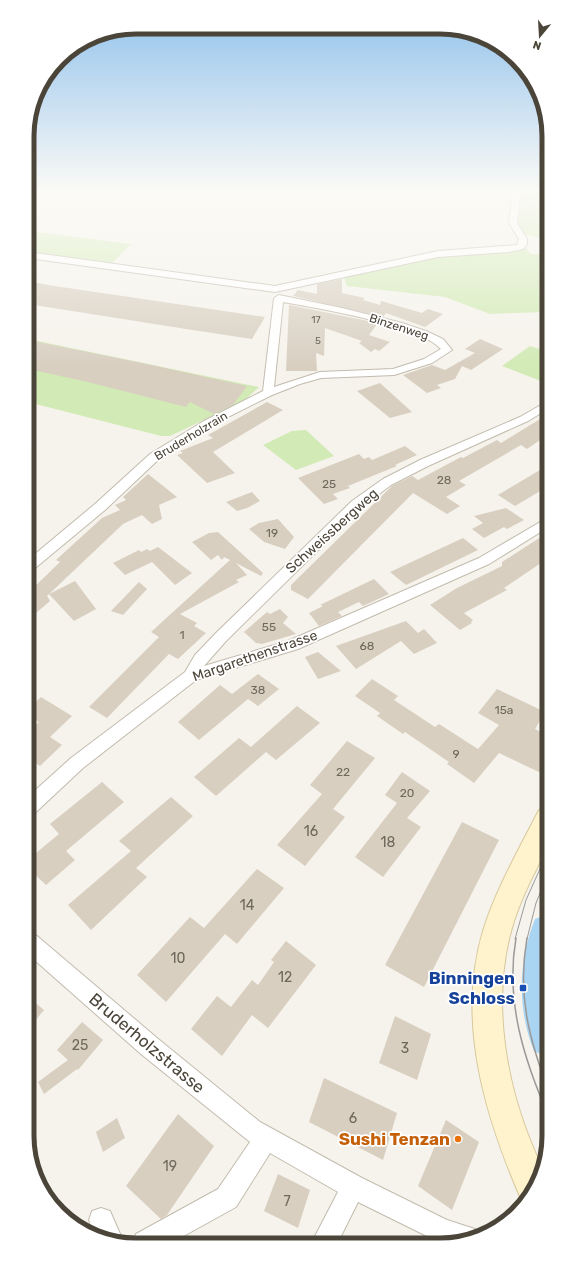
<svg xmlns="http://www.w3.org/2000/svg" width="576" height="1272" font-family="Rubik,sans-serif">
  <rect width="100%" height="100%" fill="#f6f3ec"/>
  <!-- green -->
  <g fill="#d2eab5">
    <path d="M516,190H546V239L524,234L514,219Z"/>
    <path d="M28,231L131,244L110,265L28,254Z"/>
    <path d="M524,246L531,254H546V312L490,314L445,297L347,286L343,274L441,254Z"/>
    <path d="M28,339L259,387L244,401L170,436H161L28,402Z"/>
    <path d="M530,346L546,351V383L502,366Z"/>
    <path d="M306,430L334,456L296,470L263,445L292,431Z"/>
  </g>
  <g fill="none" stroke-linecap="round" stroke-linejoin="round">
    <!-- river -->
    <path fill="#a9d4f2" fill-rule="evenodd" d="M548,914V1057L534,1051C517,1009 518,961 535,919Z"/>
  </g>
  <!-- building -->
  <g fill="#d8cfc1">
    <path d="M342,279V293L365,298L363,300L380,305L381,301L422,313L428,309L443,314L425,327L386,313L383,317L293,296L298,290L317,294V284Z"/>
    <path d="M28,281L48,285L265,317L252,339L186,329L28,304Z"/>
    <path d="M289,305L378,323L369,335L390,342L379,351L375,349L371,352L359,343L362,341L325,328L324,356L316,353L317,371H286Z"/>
    <path d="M480,339L503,349L471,370L462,366L455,379L437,385L441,388L427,393L403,375L432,365L445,370L475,353L465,349Z"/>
    <path d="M28,340L142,363L247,386L233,405L214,414L190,402L186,407L88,382L28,369Z"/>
    <path d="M380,383L412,412L390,418L357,391Z"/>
    <path d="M267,402L283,410L213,452L235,473L207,483L177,455L183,453L180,451L213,438L208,435Z"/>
    <path d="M540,419L546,422V436L527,449L521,445L459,481L466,485L446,497L460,506L447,514L413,493L308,599L291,590V585L392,486L412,476L418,480L461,457L463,458L497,440L501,443Z"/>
    <path d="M405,446L417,455L395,465L397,466L348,486L350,488L333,494L338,499L324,504L298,478L359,454L364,459L369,457L372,460Z"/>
    <path d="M540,470L546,474L547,487L515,506L498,495Z"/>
    <path d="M148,474L177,497L159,505L162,519L152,524L142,515L123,524L47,596L50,601L29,619V592L60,562L56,560L102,518L120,510L115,505L126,500L123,497Z"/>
    <path d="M252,492L260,501L247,508L237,511L226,502Z"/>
    <path d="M506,508L524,520L507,529L504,527L484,538L472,529L483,523L474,516Z"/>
    <path d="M278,519L294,537L285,549L264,542L249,529L259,523Z"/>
    <path d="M218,532L263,573L261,576L236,563L247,575L236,580L239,582L180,614L197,623L194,626L206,633L178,659L169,654L107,718L89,707L159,637L151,632L230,560L224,557L222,560L218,555L211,560L192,542L209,533Z"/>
    <path d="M547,533V559L504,588L507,590L464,613L473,620L471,622L472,623L460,630L430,605L457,588L502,566V562Z"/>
    <path d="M463,538L478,550L406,585L390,572Z"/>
    <path d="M158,547L192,573L175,585L152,562L125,575L113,563L139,550L141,552L147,549L150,551Z"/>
    <path d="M374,579L389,594L363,606L359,602L338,612L342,616L319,626L309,613L323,606L320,605Z"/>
    <path d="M75,581L96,609L74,621L49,594Z"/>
    <path d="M139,582L147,589L123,615L111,611Z"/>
    <path d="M280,609L288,617L283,623L296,634L262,644L256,643L244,632L267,612L270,614Z"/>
    <path d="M406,621L418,633L424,629L437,643L414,654L401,641L356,669L336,646Z"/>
    <path d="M318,652L341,671L318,679L305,657Z"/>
    <path d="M258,674L279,689L258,706L248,699L199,740L178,722L220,685L232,694Z"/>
    <path d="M372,679L398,696L394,700L435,727L439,724L478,749L499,725L478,713L497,689L545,712L535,729L547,735V766L543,774L499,753L474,783L447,764L449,762L405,732L403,734L377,716L380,713L355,696Z"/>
    <path d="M41,697L72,716L50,737L62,745L40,766L29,759V731L39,722L29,716V708Z"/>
    <path d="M297,706L320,723L276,760L266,752L216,796L194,777L239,738L251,747Z"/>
    <path d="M347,741L375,758L333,809L345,817L305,866L277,845L322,794L310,785Z"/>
    <path d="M402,772L430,791L407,818L421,827L383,877L355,857L397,803L385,795Z"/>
    <path d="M102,782L124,802L66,851L75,860L46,885L30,870V858L59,834L50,824Z"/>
    <path d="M171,797L193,816L136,868L147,877L91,930L68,905L131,851L119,841Z"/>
    <path d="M462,822L499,840L424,987L385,965Z"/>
    <path d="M257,869L284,888L237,944L225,934L166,1002L137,975L190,917L204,928Z"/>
    <path d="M286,941L316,965L268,1028L252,1015L222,1056L191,1029L217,996L231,1007L252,980L258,985L274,962L271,960Z"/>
    <path d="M30,998L44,1010L30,1027Z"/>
    <path d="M395,1016L431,1034L417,1080L379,1063Z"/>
    <path d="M82,1022L103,1040L78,1070L77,1069L44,1094L38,1082L68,1060L57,1050Z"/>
    <path d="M324,1078L397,1113L383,1160L309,1122Z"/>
    <path d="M178,1114L214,1146L167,1215L161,1219L126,1186Z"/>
    <path d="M117,1118L125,1138L103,1152L96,1132Z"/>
    <path d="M446,1120L479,1142L452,1210L418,1186Z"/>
    <path d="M278,1174L310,1190L298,1228L264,1211Z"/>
  </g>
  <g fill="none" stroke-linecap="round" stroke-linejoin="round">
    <!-- minor casing -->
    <g stroke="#c2bbae" stroke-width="2">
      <g id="minor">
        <path d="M513,190H521L517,223L527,239V244L523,249L509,252L438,257L275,292L28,258V252L275,286L438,251L517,245L519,239L509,223Z"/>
        <path d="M279,295L342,308L402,323L426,331L443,339L452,350L432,363L394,375L321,378L300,384L272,395L212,425L158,460L105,510L34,569L29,571V559L95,504L150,454L204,421L263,391L274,298ZM283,302C317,308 420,325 441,349L424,359L393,369L320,372L274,387Z"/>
        <path d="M546,402V410L528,421L428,466L391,485L362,507L226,641L204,666L288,641L479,558L547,518V528L489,564L298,649L196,680L83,768L36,812L30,814V795L71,758L185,672L195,655L216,633L352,501L383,479L420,460L520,417Z"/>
        <path d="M30,933L37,936L157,1038L260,1122L362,1178L447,1220L481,1231L482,1235L469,1241H437L358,1202L338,1242H312L338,1192L270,1153L236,1207L171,1243H132L136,1234L218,1189L250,1142L141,1054L30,956Z"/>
        <path d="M101,1208L110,1211L124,1243H115L94,1233L89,1220L92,1211Z"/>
      </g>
    </g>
    <!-- secondary casing -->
    <g stroke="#d6c79b" stroke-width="2">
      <path id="secondary" d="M548,807C548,818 551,835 547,846C545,854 540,861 537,868C528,885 520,903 514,921C489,1000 506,1091 541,1165L527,1201L521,1199C485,1116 456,1021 483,931C496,889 519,849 539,810Z"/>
    </g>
    <!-- minor -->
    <use href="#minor" fill="#fff" fill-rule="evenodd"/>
    <!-- secondary -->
    <use href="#secondary" fill="#fff3cd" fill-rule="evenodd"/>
    <!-- tram-far1 -->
    <g stroke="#9a9a9a" stroke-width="1">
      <path d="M515,939L526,900L548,851"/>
      <path d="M527,939L536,903L548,874"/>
    </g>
    <!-- tram -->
    <g stroke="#9a9a9a" stroke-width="1.5">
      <path d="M516,938C505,1001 524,1060 549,1117"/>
      <path d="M527,938C517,995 529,1039 549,1092"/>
    </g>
  </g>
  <!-- sky -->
  <linearGradient id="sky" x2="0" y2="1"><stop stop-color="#8fc1ec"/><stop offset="0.52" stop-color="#fbfaf6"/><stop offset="1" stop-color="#fbfaf6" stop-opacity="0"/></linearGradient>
  <rect width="576" height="368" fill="url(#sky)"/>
  <!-- markers -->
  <rect fill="#1a4fb4" stroke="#fff" stroke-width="1.5" x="519" y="984" width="8" height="8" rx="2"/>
  <circle fill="#e8710a" stroke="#fff" stroke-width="1.5" cx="458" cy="1139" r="4"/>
  <g text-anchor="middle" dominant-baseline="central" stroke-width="3.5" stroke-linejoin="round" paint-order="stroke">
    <!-- far-number labels -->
    <g font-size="10" fill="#6e675b">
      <text x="316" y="320">17</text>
      <text x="318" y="341">5</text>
    </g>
    <!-- far-street labels -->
    <g font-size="12" fill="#4b4439" stroke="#fff">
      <text transform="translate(399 327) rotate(18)">Binzenweg</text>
      <text transform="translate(191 436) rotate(-31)">Bruderholzrain</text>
    </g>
    <!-- number labels -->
    <g font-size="12" fill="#6e675b">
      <text x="444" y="480">28</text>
      <text x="329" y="484">25</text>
      <text x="272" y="533">19</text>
      <text x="269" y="627">55</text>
      <text x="182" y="635">1</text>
      <text x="367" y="646">68</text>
      <text x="258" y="690">38</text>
      <text x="504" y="710">15a</text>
      <text x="456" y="754">9</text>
      <text x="343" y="772">22</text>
      <text x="407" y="793">20</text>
    </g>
    <!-- street labels -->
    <g font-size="14" fill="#4b4439" stroke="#fff">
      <text transform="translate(332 531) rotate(-42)">Schweissbergweg</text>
      <text transform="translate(255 656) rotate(-19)">Margarethenstrasse</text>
    </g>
    <!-- near-number labels -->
    <g font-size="14" fill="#6e675b">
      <text x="311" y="831">16</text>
      <text x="388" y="842">18</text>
      <text x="247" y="905">14</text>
      <text x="178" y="958">10</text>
      <text x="285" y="977">12</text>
      <text x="80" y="1045">25</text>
      <text x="405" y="1048">3</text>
      <text x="353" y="1118">6</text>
      <text x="170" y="1166">19</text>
      <text x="287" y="1201">7</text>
    </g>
    <!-- near-transit labels -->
    <g font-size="17" font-weight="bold" fill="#164399" stroke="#fff" text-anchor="end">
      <text x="515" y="978">Binningen<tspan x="515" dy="20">Schloss</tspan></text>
    </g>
    <!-- near-street labels -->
    <g font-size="17" fill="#4b4439" stroke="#fff">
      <text transform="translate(147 1043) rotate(40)">Bruderholzstrasse</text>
    </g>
    <!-- near-food labels -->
    <g font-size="17" font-weight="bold" fill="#c56008" stroke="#fff" text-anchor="end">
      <text x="450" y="1139">Sushi Tenzan</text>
    </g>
  </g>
  <!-- crop -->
  <path d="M0 0H576V1272H0ZM136 34H440A102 102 0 0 1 542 136V1136A102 102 0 0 1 440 1238H136A102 102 0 0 1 34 1136V136A102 102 0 0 1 136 34Z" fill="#fff" fill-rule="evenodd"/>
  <path fill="none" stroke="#4b4439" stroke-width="5" d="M136 34H440A102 102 0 0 1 542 136V1136A102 102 0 0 1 440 1238H136A102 102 0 0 1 34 1136V136A102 102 0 0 1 136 34Z"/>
  <!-- north arrow -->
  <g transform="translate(540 36) rotate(198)" stroke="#ffffff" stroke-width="3" paint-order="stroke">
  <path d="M0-3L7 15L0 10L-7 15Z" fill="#4b4439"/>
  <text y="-6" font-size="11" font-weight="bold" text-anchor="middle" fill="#4b4439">N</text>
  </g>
</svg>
